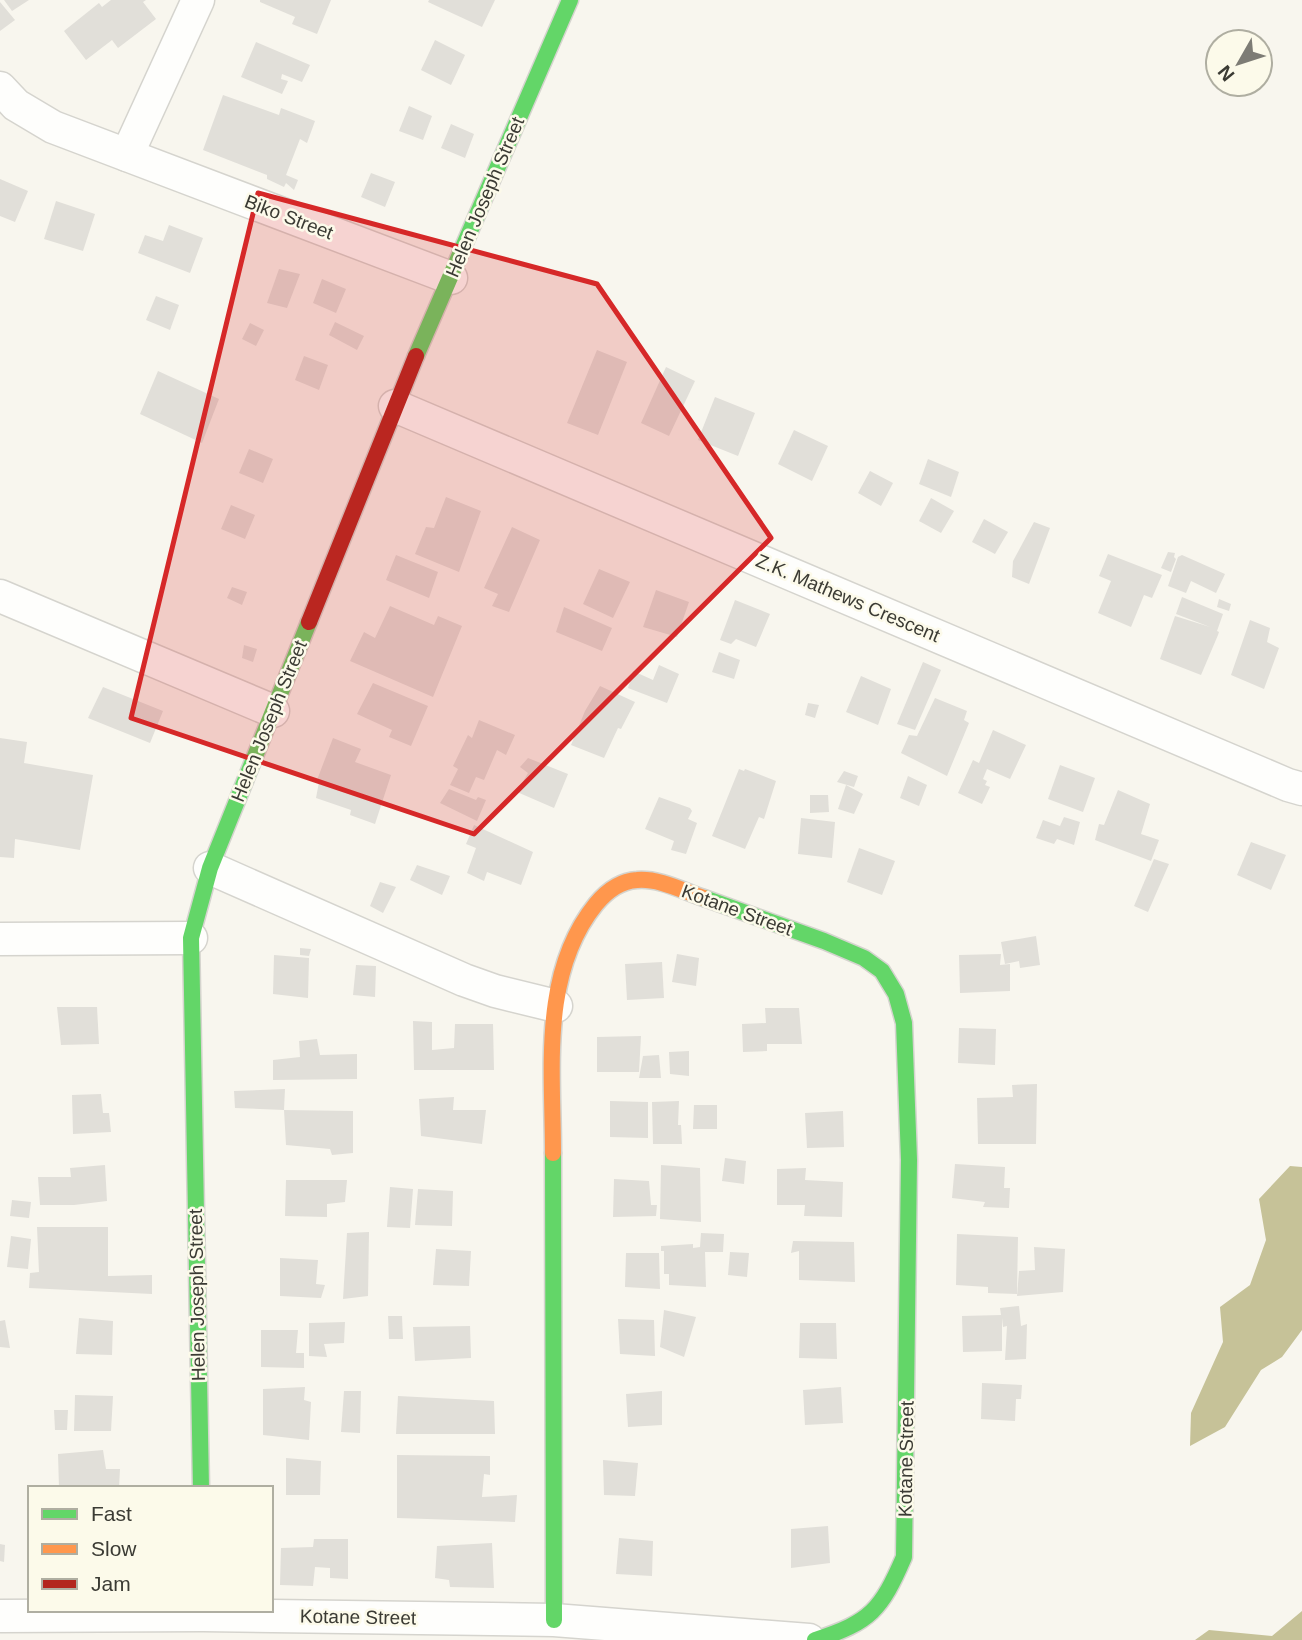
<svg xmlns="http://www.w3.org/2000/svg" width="1302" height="1640" font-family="Helvetica,sans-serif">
  <rect width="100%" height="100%" fill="#f8f6ee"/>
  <!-- water -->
  <g fill="#c6c298">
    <path d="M1290,1166L1302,1167V1330L1282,1357L1261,1370L1225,1427L1190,1446L1191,1413L1223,1342L1220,1307L1250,1285L1266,1240L1259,1199Z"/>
    <path d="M1302,1611V1640H1195L1209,1630L1272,1636Z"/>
  </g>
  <!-- building -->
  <g fill="#e1dfd9">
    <path d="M4,0H29L12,11Z"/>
    <path d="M111,0H146L143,2L156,19L118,48L112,40L86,60L64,31L99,3L102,7Z"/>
    <path d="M260,0H331L317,34L292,24L295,17L260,2Z"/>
    <path d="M429,0H495L482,27L428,2Z"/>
    <path d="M0,2L15,20L0,31Z"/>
    <path d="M435,40L465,55L451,85L421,70Z"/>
    <path d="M256,42L310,65L302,82L282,74L281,79L288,81L282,94L241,77Z"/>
    <path d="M223,95L279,115L281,108L315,121L307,143L300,139L286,175L298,180L294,190L286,183L284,187L267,179V175L203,150Z"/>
    <path d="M409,106L432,116L423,140L399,131Z"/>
    <path d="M451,124L474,134L465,158L441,148Z"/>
    <path d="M371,173L395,182L385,207L361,197Z"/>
    <path d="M0,179L28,191L15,222L0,216Z"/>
    <path d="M56,201L95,214L83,251L44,239Z"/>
    <path d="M169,225L203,238L190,273L138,253L145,235L163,241Z"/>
    <path d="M279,269L300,274L287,308L267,303Z"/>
    <path d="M322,279L346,289L336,313L313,303Z"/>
    <path d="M156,296L179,305L170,330L146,320Z"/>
    <path d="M335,322L364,336L357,350L329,335Z"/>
    <path d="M250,323L264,330L256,346L242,339Z"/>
    <path d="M597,350L627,362L598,435L567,423Z"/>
    <path d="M304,356L328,365L319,390L295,380Z"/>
    <path d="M666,367L695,381L669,436L641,423Z"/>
    <path d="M158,371L219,399L202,443L140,414Z"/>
    <path d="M715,397L755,413L738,456L698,440Z"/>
    <path d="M794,430L828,446L812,481L778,464Z"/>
    <path d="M249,449L273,459L263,483L239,473Z"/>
    <path d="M928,459L959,472L951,497L919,484Z"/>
    <path d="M870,471L893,483L881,506L858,493Z"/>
    <path d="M446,497L481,511L459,572L415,554L426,527L434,528Z"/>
    <path d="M931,498L954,511L941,533L919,521Z"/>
    <path d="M231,505L255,515L245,539L221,529Z"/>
    <path d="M984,519L1008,532L995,554L972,542Z"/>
    <path d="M1034,522L1050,528L1029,584L1012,577L1013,561Z"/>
    <path d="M512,527L540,540L509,612L492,606L498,594L484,588Z"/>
    <path d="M1168,552L1175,553L1174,557L1176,559L1171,572L1161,568Z"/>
    <path d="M1108,554L1162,575L1152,598L1144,595L1131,627L1098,613L1111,581L1099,576Z"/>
    <path d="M396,555L438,572L429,598L386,580Z"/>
    <path d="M1182,555L1225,574L1216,593L1191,581L1186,593L1168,586L1178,557Z"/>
    <path d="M599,569L630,582L613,618L583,604Z"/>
    <path d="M232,587L247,592L242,605L227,598Z"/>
    <path d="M656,590L689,602L677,637L643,627Z"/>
    <path d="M1182,597L1223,614L1217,631L1219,632L1218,635L1201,675L1160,659L1175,616L1210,627L1176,614Z"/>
    <path d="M1219,599L1231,604L1229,611L1217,607Z"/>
    <path d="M735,600L770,614L756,647L736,639L731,644L720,640Z"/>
    <path d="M390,606L434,625L438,616L462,626L433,697L350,661L364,632L375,638Z"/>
    <path d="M564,607L612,628L602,651L556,632Z"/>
    <path d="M1250,620L1270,628L1267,642L1279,648L1264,689L1231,675Z"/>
    <path d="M244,645L257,649L253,662L242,658Z"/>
    <path d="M719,652L740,660L734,679L712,672Z"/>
    <path d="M923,662L941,670L915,730L897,724Z"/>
    <path d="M659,665L679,674L667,703L628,688L633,671L653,680Z"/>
    <path d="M861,676L891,689L878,725L846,712Z"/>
    <path d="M373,683L428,706L411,746L389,737L392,730L357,714Z"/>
    <path d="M600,686L635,702L621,729L618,728L604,758L571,745L585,711Z"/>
    <path d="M103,687L163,711L150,743L88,718Z"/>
    <path d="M935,698L967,711L964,720L969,723L947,776L901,753L909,735L917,736Z"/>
    <path d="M808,703L819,705L815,718L805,715Z"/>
    <path d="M479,720L515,735L506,755L497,750L484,780L476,777L469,793L450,785L458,769L453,766L468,735L472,738Z"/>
    <path d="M993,730L1026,745L1010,779L987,769L983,779L987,781L985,785L990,787L982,804L958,793L973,760L979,763Z"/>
    <path d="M0,738L27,742L24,763L93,775L80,850L15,839L14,858L0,857Z"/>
    <path d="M333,738L361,749L355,762L391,775L375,824L350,815L351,810L316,798L319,782L317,780Z"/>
    <path d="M528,758L568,774L554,808L517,792L528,773L520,767Z"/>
    <path d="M1060,765L1095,778L1083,812L1048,799Z"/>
    <path d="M739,769L744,771L745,769L776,781L764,819L759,817L745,849L712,836Z"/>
    <path d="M844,771L858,776L854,787L837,782Z"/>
    <path d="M908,776L927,785L919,806L900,798Z"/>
    <path d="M846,785L863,794L854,814L838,809Z"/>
    <path d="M449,789L476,800L478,797L486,800L477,821L440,803Z"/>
    <path d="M1118,790L1150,804L1141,834L1159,840L1151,861L1095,840L1099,824L1104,825Z"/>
    <path d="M810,795H828L829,812L810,813Z"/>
    <path d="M659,797L690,808L692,811L688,819L697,823L686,854L671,850L674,841L645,829Z"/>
    <path d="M1064,817L1080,822L1074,845L1057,839L1054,844L1036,838L1043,820L1060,826Z"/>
    <path d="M801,818L835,822L832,858L798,854Z"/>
    <path d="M474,825L533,852L521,885L487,872L484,881L467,873L476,848L466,844Z"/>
    <path d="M1251,842L1286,855L1271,890L1237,875Z"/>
    <path d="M859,848L895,861L882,895L847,882Z"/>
    <path d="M1154,859L1169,864L1148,912L1134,906Z"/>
    <path d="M417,865L450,876L442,895L410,880Z"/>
    <path d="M380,882L396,887L383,913L370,906Z"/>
    <path d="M1036,936L1040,965L1020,968L1019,961L1005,964L1001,942Z"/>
    <path d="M300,948L311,949L309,956L300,955Z"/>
    <path d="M677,954L699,958L696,986L672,982Z"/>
    <path d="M1001,954L1000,965L1010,964V991L960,993L959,955Z"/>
    <path d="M274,955L309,958L308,998L273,994Z"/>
    <path d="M662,962L664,998L627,1000L625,964Z"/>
    <path d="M356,965L376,966L375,997L353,995Z"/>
    <path d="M57,1007H97L99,1044L61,1045Z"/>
    <path d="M765,1008H799L802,1044H767V1051L743,1052L742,1024L766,1023Z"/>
    <path d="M413,1021L432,1022V1050L454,1048L455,1024H493L494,1070H414Z"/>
    <path d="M959,1028L996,1029L995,1065L958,1063Z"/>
    <path d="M641,1036L639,1072H597V1037Z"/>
    <path d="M317,1039L320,1055L357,1054V1079L273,1080V1060L300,1057L299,1041Z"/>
    <path d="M689,1051V1076L670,1074L669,1052Z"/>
    <path d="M659,1055L661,1078H639L643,1056Z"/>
    <path d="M1037,1084L1036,1144H978L977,1098L1013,1097L1012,1085Z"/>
    <path d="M285,1089L284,1110L235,1108L234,1091Z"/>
    <path d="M101,1094L103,1113H109L111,1132L73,1134L72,1095Z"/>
    <path d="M454,1097L453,1110H486L482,1144L421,1136L419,1099Z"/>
    <path d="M610,1101L648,1102V1138L610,1137Z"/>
    <path d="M679,1101L678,1125H681L682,1144H653L652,1102Z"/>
    <path d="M694,1105H717V1129H693Z"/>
    <path d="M284,1110L353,1111V1153L332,1155L330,1149L286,1145Z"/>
    <path d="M843,1111L844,1147L807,1148L805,1113Z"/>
    <path d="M725,1158L746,1161L744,1184L722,1181Z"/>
    <path d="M955,1164L1005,1167L1004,1188H1010L1009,1208L983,1207L985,1202L952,1198Z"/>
    <path d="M105,1165L107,1201L74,1205H40L38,1177H71L70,1168Z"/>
    <path d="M661,1165L700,1168L701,1222L660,1219Z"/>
    <path d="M806,1168L805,1180L843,1182L842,1217L804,1216L805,1205H777V1169Z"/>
    <path d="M614,1179L649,1181L651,1205H657L656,1216L613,1217Z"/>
    <path d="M286,1180H347L345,1202L327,1204V1217L285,1216Z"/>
    <path d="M390,1187L413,1189L410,1228L387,1227Z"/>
    <path d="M418,1189L453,1191L452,1226L415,1225Z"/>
    <path d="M12,1200L31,1202L29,1218L10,1216Z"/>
    <path d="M37,1227H108V1276L152,1275V1294L29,1288L30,1273L39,1272Z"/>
    <path d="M369,1232L368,1296L343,1299L347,1233Z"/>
    <path d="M701,1233L724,1234L723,1252H705L706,1287L669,1285V1274H664V1251H661V1246L693,1244V1248L700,1247Z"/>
    <path d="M957,1234L1018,1237L1017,1294L988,1293V1287L956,1285Z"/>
    <path d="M11,1236L31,1239L28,1269L7,1267Z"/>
    <path d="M793,1241L854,1242L855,1282L799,1280V1251L791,1253Z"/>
    <path d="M1034,1247L1065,1249L1063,1292L1017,1296L1019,1271L1035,1270Z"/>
    <path d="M436,1249L471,1251L469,1286L433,1285Z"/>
    <path d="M730,1252L749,1253L747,1277L728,1275Z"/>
    <path d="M626,1253H659L660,1289L625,1287Z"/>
    <path d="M280,1258L318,1260L316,1284L325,1285L321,1298L280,1296Z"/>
    <path d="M1019,1306L1021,1326L1027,1324L1026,1359L1005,1360L1007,1326L1003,1327L1002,1318V1351L963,1352L962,1316L1001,1315L1000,1308Z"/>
    <path d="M664,1310L696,1317L684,1357L660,1347Z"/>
    <path d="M388,1316H402L403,1339H389Z"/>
    <path d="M79,1318L113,1321L112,1355L76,1354Z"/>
    <path d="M618,1319L654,1320L655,1356L620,1354Z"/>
    <path d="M5,1320L10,1348L0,1347V1321Z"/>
    <path d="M345,1322L344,1343L324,1344L327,1357L309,1356V1323Z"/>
    <path d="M800,1323H836L837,1359L799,1358Z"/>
    <path d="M470,1326L471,1358L415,1361L413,1327Z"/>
    <path d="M261,1330H298L296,1353H304V1368L261,1367Z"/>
    <path d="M982,1383L1022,1385L1021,1399H1016L1015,1421L981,1419Z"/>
    <path d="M305,1387L304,1400L311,1402L309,1440L263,1435V1389Z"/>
    <path d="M841,1387L843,1423L805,1425L803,1390Z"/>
    <path d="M344,1391H361L360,1433L341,1432Z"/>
    <path d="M662,1391V1425L628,1427L626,1394Z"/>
    <path d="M75,1395L113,1396L111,1431H74Z"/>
    <path d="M398,1396L494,1401L495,1434H396Z"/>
    <path d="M54,1410H68L67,1430H55Z"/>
    <path d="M103,1450L106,1469H120L119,1488H59L58,1454Z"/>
    <path d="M397,1455L490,1456V1475L484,1474L482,1497L517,1495L515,1522L397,1518Z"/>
    <path d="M286,1458L321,1461L320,1495H286Z"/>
    <path d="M603,1460L638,1463L635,1496L604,1495Z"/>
    <path d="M828,1526L830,1563L791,1568V1529Z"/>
    <path d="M619,1538L653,1541L652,1576L616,1574Z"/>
    <path d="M314,1539H348V1579L330,1578V1568L315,1567L313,1586L280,1585L281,1548L313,1547Z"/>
    <path d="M492,1543L494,1588L450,1587L449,1580L435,1578L437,1546Z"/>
    <path d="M0,1544L5,1545L4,1562L0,1561Z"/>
  </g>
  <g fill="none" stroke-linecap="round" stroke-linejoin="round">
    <!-- street casing -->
    <g stroke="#d5d4ce" stroke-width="35">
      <g id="street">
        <path d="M0,88L16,105L53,127L451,278"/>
        <path d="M127,155L198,0"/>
        <path d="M395,406L1288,785L1302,789"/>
        <path d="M0,596L273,711"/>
        <path d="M210,868L464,980L495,991L556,1006"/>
        <path d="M0,939L191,938"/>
        <path d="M0,1616L203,1615L554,1620L809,1640"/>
      </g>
    </g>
    <!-- fast casing -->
    <g stroke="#d5d4ce" stroke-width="19">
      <g id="fast">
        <path d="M416,356L570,0"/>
        <path d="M704,898L824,941L864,958L882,971L896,994L904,1023L909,1160L904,1557C881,1610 871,1622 815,1640"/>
        <path d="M553,1153L554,1620"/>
        <path d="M201,1488L191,938L210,868L309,622"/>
      </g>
    </g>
    <!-- slow casing -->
    <g stroke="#d5d4ce" stroke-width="19">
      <path id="slow" d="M553,1153C553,1070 540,973 596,904C606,892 620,881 637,880C659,878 683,891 704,898"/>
    </g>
    <!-- jam casing -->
    <g stroke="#d5d4ce" stroke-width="19">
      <path id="jam" d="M309,622L416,356"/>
    </g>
    <!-- street -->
    <use href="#street" stroke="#fefefc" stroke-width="32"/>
    <!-- fast -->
    <use href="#fast" stroke="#63d668" stroke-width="16"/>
    <!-- slow -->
    <use href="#slow" stroke="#ff974d" stroke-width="16"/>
    <!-- jam -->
    <use href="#jam" stroke="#b3261e" stroke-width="16"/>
  </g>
  <!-- marked area -->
  <path fill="#d62828" fill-opacity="0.2" stroke="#d62828" stroke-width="5" stroke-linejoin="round" d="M258,193L597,284L771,538L474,834L131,718Z"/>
  <g text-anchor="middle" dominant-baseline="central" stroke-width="5" stroke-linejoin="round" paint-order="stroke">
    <!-- street labels -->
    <g font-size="19" fill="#3b3b34" stroke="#fcfaea">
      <text transform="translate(485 197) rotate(-67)">Helen Joseph Street</text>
      <text transform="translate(289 217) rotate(21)">Biko Street</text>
      <text transform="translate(848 598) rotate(23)">Z.K. Mathews Crescent</text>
      <text transform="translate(269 721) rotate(-68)">Helen Joseph Street</text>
      <text transform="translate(737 910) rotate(20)">Kotane Street</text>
      <text transform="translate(197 1295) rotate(-91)">Helen Joseph Street</text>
      <text transform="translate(906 1459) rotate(-89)">Kotane Street</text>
      <text transform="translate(358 1617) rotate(1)">Kotane Street</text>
    </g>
  </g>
  <!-- legend -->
  <rect x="28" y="1486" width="245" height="126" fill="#fcfaea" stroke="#afaea1" stroke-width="2"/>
  <rect x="42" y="1509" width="35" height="10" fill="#63d668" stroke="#afaea1" stroke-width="2"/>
  <text x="91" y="1521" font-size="21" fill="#3b3b34">Fast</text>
  <rect x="42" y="1544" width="35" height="10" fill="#ff974d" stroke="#afaea1" stroke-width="2"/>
  <text x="91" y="1556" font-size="21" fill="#3b3b34">Slow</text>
  <rect x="42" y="1579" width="35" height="10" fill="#b3261e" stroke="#afaea1" stroke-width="2"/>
  <text x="91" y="1591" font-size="21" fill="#3b3b34">Jam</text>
  <!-- north arrow -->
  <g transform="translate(1239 63) rotate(231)"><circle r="33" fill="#fcfaea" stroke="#afaea1" stroke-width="2"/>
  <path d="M0-5L12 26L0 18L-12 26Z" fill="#7d7c75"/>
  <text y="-10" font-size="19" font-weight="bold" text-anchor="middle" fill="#3b3b34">N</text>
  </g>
</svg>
